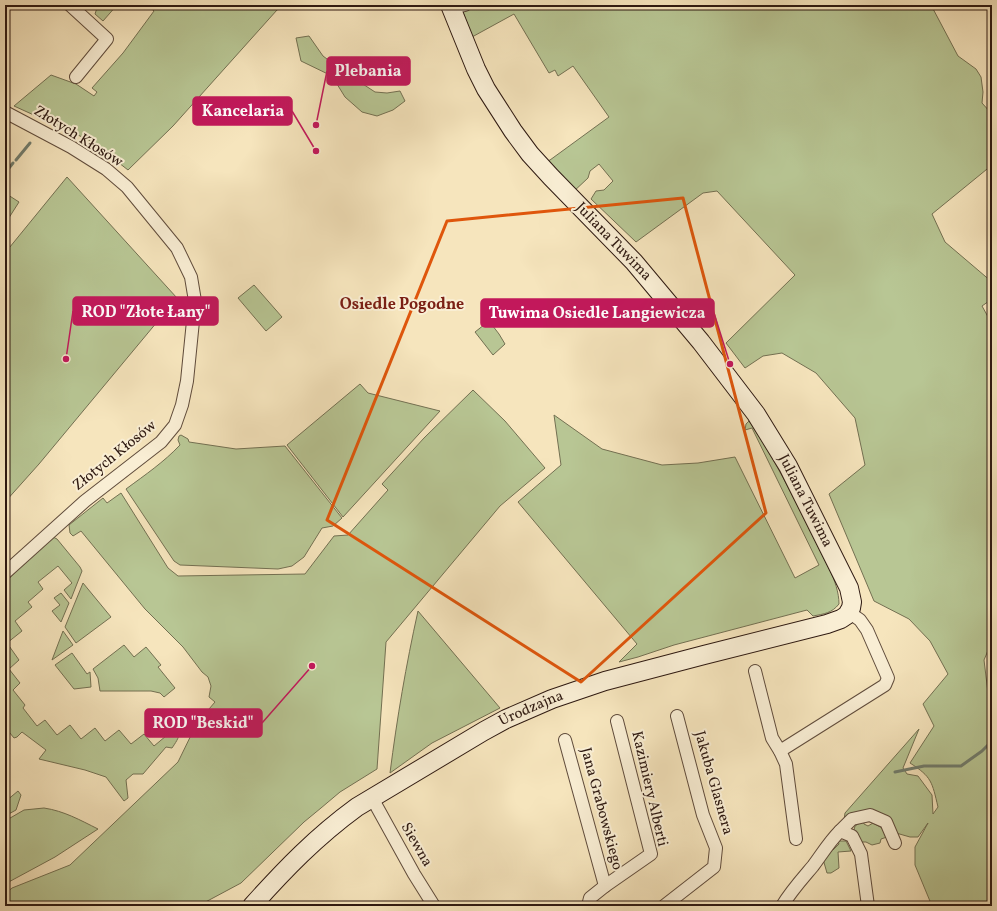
<svg xmlns="http://www.w3.org/2000/svg" width="997" height="911" font-family="Vollkorn,serif">
  <rect width="100%" height="100%" fill="#f6e5bd"/>
  <filter id="stains"><feTurbulence type="fractalNoise" baseFrequency=".005" numOctaves="4"/><feColorMatrix values="0 0 0 0 .2 0 0 0 0 .09 0 0 0 0 .02 0 0 0 .5 -.17"/></filter>
  <radialGradient id="worn" r=".72"><stop offset=".6" stop-color="#630" stop-opacity="0"/><stop offset="1" stop-color="#630" stop-opacity=".3"/></radialGradient>
  <!-- green -->
  <g fill="#b8c694" stroke="#737052">
    <path d="M98,5H117L103,21L95,14Z"/>
    <path d="M147,5H284L277,10L173,126L128,170L91,141L14,106L51,75L76,84L94,96L97,92L92,88L123,53L154,11Z"/>
    <path d="M473,5H931L958,56L976,69L981,77L983,92L982,103L991,113L990,123L992,124V165L932,214L945,242L992,282V299L982,306L992,324V641L984,660L988,693L992,699V906H932L915,865V847L928,823L918,837H910L896,833L885,816L844,820L845,813L919,729L903,768L907,774L918,776L932,795L933,814L938,807C932,782 932,777 910,763L934,726L923,704L948,674L930,641L909,619L874,601L829,494L865,465L855,418L816,373L782,353L763,356L745,368L726,343L795,275L717,191L703,193L636,242L591,199L596,191L604,190L613,181L599,164L590,171L588,178L572,193L545,162L550,160L609,117L573,66L558,76L555,70L549,73L514,14L472,37L463,12Z"/>
    <path d="M309,36L323,56L343,71L375,92L387,93L400,91L405,101L393,110L377,116L362,112L345,97L332,76L301,61L296,38Z"/>
    <path d="M67,177L177,298L39,464L5,502V253Z"/>
    <path d="M5,193L19,202L5,224Z"/>
    <path d="M254,285L282,317L266,331L238,298Z"/>
    <path d="M489,321L499,334L505,344L493,355L475,332Z"/>
    <path d="M360,384L368,393L440,411L343,517L287,445Z"/>
    <path d="M473,390L505,421L545,468L500,506L386,642L377,769L340,792L321,808L304,822L241,883L198,906H5V894L12,888L70,865L178,762L197,723L215,702L209,697L211,686L208,677L202,672L183,647L145,609L81,531L73,536L70,533L69,525L103,498L107,503L121,493L168,568L178,576L305,574L334,536L348,535L388,490L382,484L424,438Z"/>
    <path d="M554,415L602,449L662,465L698,463L735,457L795,578L819,565L752,428L745,430L746,424L749,421C774,457 793,497 813,536C822,556 839,581 839,604C832,613 824,614 813,616L807,610L674,645L638,657L619,662L637,644L518,502L561,465Z"/>
    <path d="M181,435L188,439L189,442L236,449L285,446L342,518L333,526L322,528L304,557L292,566L278,569L180,565L174,561L126,489C145,475 164,462 180,445L178,440L179,436Z"/>
    <path d="M53,537L57,539L80,567L82,571L71,599L64,590L72,583L58,566L38,582L43,589L28,602L32,607L15,621L22,631L7,643L19,660L9,669L20,683L13,690L25,705L23,708L37,726L45,720L57,735L70,725L81,739L95,728L105,741L119,730L131,744L144,734L154,746L172,731L168,726L175,719C184,729 179,738 172,748L166,747L143,774H133L126,780L128,798L124,801L106,777L85,770L39,759L46,750L22,732L17,737L14,738L5,727V582Z"/>
    <path d="M83,583L111,617L76,643L65,627Z"/>
    <path d="M61,593L69,603L61,622L52,611L60,605L54,598Z"/>
    <path d="M418,611L500,708L432,743L390,773C397,718 406,665 418,611Z"/>
    <path d="M63,631L73,645L52,660Z"/>
    <path d="M124,645L134,657L146,647L161,665L158,667L175,688L164,697L160,693L151,691H100L98,678L93,669Z"/>
    <path d="M72,653L87,674L90,672L91,687L74,689L55,665Z"/>
    <path d="M18,791L21,795L16,810L5,816V800L6,801Z"/>
    <path d="M44,808C64,811 80,820 98,829L55,857L5,884V821L24,810Z"/>
    <path d="M863,821L864,824L868,826L873,823L882,828L887,837L881,839L880,843L872,845L866,842H859L854,830L855,826Z"/>
    <path d="M838,841H846L851,851L838,852L839,868L831,873H827L823,859L831,848L833,850L839,844Z"/>
  </g>
  <g fill="none" stroke-linecap="round" stroke-linejoin="round">
    <!-- stream -->
    <g stroke="#717d6e" stroke-width="3">
      <path d="M16,160L30,143"/>
      <path d="M5,173L13,163"/>
      <path d="M895,772L924,766H961L982,751L992,741"/>
    </g>
    <!-- street casing -->
    <g stroke="#604c3c" stroke-width="14">
      <g id="street">
        <path d="M70,5L107,39L76,77"/>
        <path d="M451,8L465,5"/>
        <path d="M5,112L71,147L106,169L127,187L177,248L191,277L195,301L187,381L182,405L175,425L161,442L85,501L5,573"/>
        <path d="M755,671L772,738L780,751L786,764L796,839"/>
        <path d="M565,740L605,886"/>
        <path d="M780,751L885,685L888,678L867,630L860,620L850,613"/>
        <path d="M372,798L414,874L434,906"/>
        <path d="M840,831L852,819L870,815L886,822L895,843"/>
        <path d="M588,906L590,898L605,886L651,854L617,721"/>
        <path d="M664,906L714,867L716,848L703,815L677,716"/>
        <path d="M782,906C791,891 802,879 813,866C822,854 829,842 840,831L852,836L861,854L868,906"/>
      </g>
    </g>
    <!-- secondary casing -->
    <g stroke="#2e1911" stroke-width="20">
      <g id="secondary">
        <path id="s1" d="M252,906C285,869 316,837 357,807L484,731L506,719L552,699L605,681L704,655L827,624L841,619L847,615L851,608L852,602L849,588L788,466L756,414L701,342L634,262L551,177L530,154L513,131L486,89L476,69L450,5"/>
      </g>
    </g>
    <!-- street -->
    <use href="#street" stroke="#f9eed4" stroke-width="12"/>
    <!-- secondary -->
    <use href="#secondary" stroke="#f9eed4" stroke-width="18"/>
  </g>
  <!-- marked area -->
  <path fill="none" stroke="#df560c" stroke-width="3" stroke-linejoin="round" d="M683,198L766,513L581,682L327,520L447,221Z"/>
  <g text-anchor="middle" dominant-baseline="central" stroke-width="4" stroke-linejoin="round" paint-order="stroke">
    <!-- street labels -->
    <g font-size="15" fill="#2e1911" stroke="#f9eed4">
      <text transform="translate(78 137) rotate(32)">Złotych Kłosów</text>
      <text transform="translate(613 242) rotate(46)">Juliana Tuwima</text>
      <text transform="translate(115 456) rotate(-39)">Złotych Kłosów</text>
      <text transform="translate(805 501) rotate(63)">Juliana Tuwima</text>
      <text stroke="none"><textPath href="#s1" startOffset="345">Urodzajna</textPath></text>
      <text transform="translate(713 783) rotate(74)">Jakuba Glasnera</text>
      <text transform="translate(649 789) rotate(77)">Kazimiery Alberti</text>
      <text transform="translate(601 809) rotate(75)">Jana Grabowskiego</text>
      <text transform="translate(416 845) rotate(60)">Siewna</text>
    </g>
    <!-- neighbourhood labels -->
    <g font-size="16" font-weight="bold" fill="#7a1f14" stroke="#f9eed4">
      <text x="402" y="305">Osiedle Pogodne</text>
    </g>
  </g>
  <!-- callouts -->
  <path fill="none" stroke="#c2185b" stroke-width="1.5" d="M316 125L327 71M316 151L292 111M66 359L73 311M730 364L714 313M312 666L262 723"/>
  <g fill="#c2185b" stroke="#f9eed4" stroke-width="1.5">
    <circle cx="316" cy="125" r="4"/>
    <circle cx="316" cy="151" r="4"/>
    <circle cx="66" cy="359" r="4"/>
    <circle cx="730" cy="364" r="4"/>
    <circle cx="312" cy="666" r="4"/>
  </g>
  <g fill="#c2185b" stroke="#c2185b" stroke-width="1.5">
    <rect x="327" y="57" width="83" height="28" rx="4"/>
    <rect x="193" y="97" width="99" height="28" rx="4"/>
    <rect x="73" y="297" width="145" height="28" rx="4"/>
    <rect x="481" y="299" width="233" height="28" rx="4"/>
    <rect x="145" y="709" width="117" height="28" rx="4"/>
  </g>
  <g font-size="16" text-anchor="middle" font-weight="bold" fill="#fff">
    <text x="368" y="76">Plebania</text>
    <text x="243" y="116">Kancelaria</text>
    <text x="146" y="317">ROD "Złote Łany"</text>
    <text x="597" y="318">Tuwima Osiedle Langiewicza</text>
    <text x="203" y="728">ROD "Beskid"</text>
  </g>
  <!-- margin -->
  <rect width="997" height="911" fill="none" stroke="#f6e5bd" stroke-width="20"/>
  <rect x="6" y="6" width="985" height="899" fill="none" stroke="#2e1911" stroke-width="2"/>
  <rect x="10" y="10" width="977" height="891" fill="none" stroke="#2e1911"/>
  <rect width="100%" height="100%" filter="url(#stains)"/>
  <rect width="100%" height="100%" fill="url(#worn)"/>
</svg>
